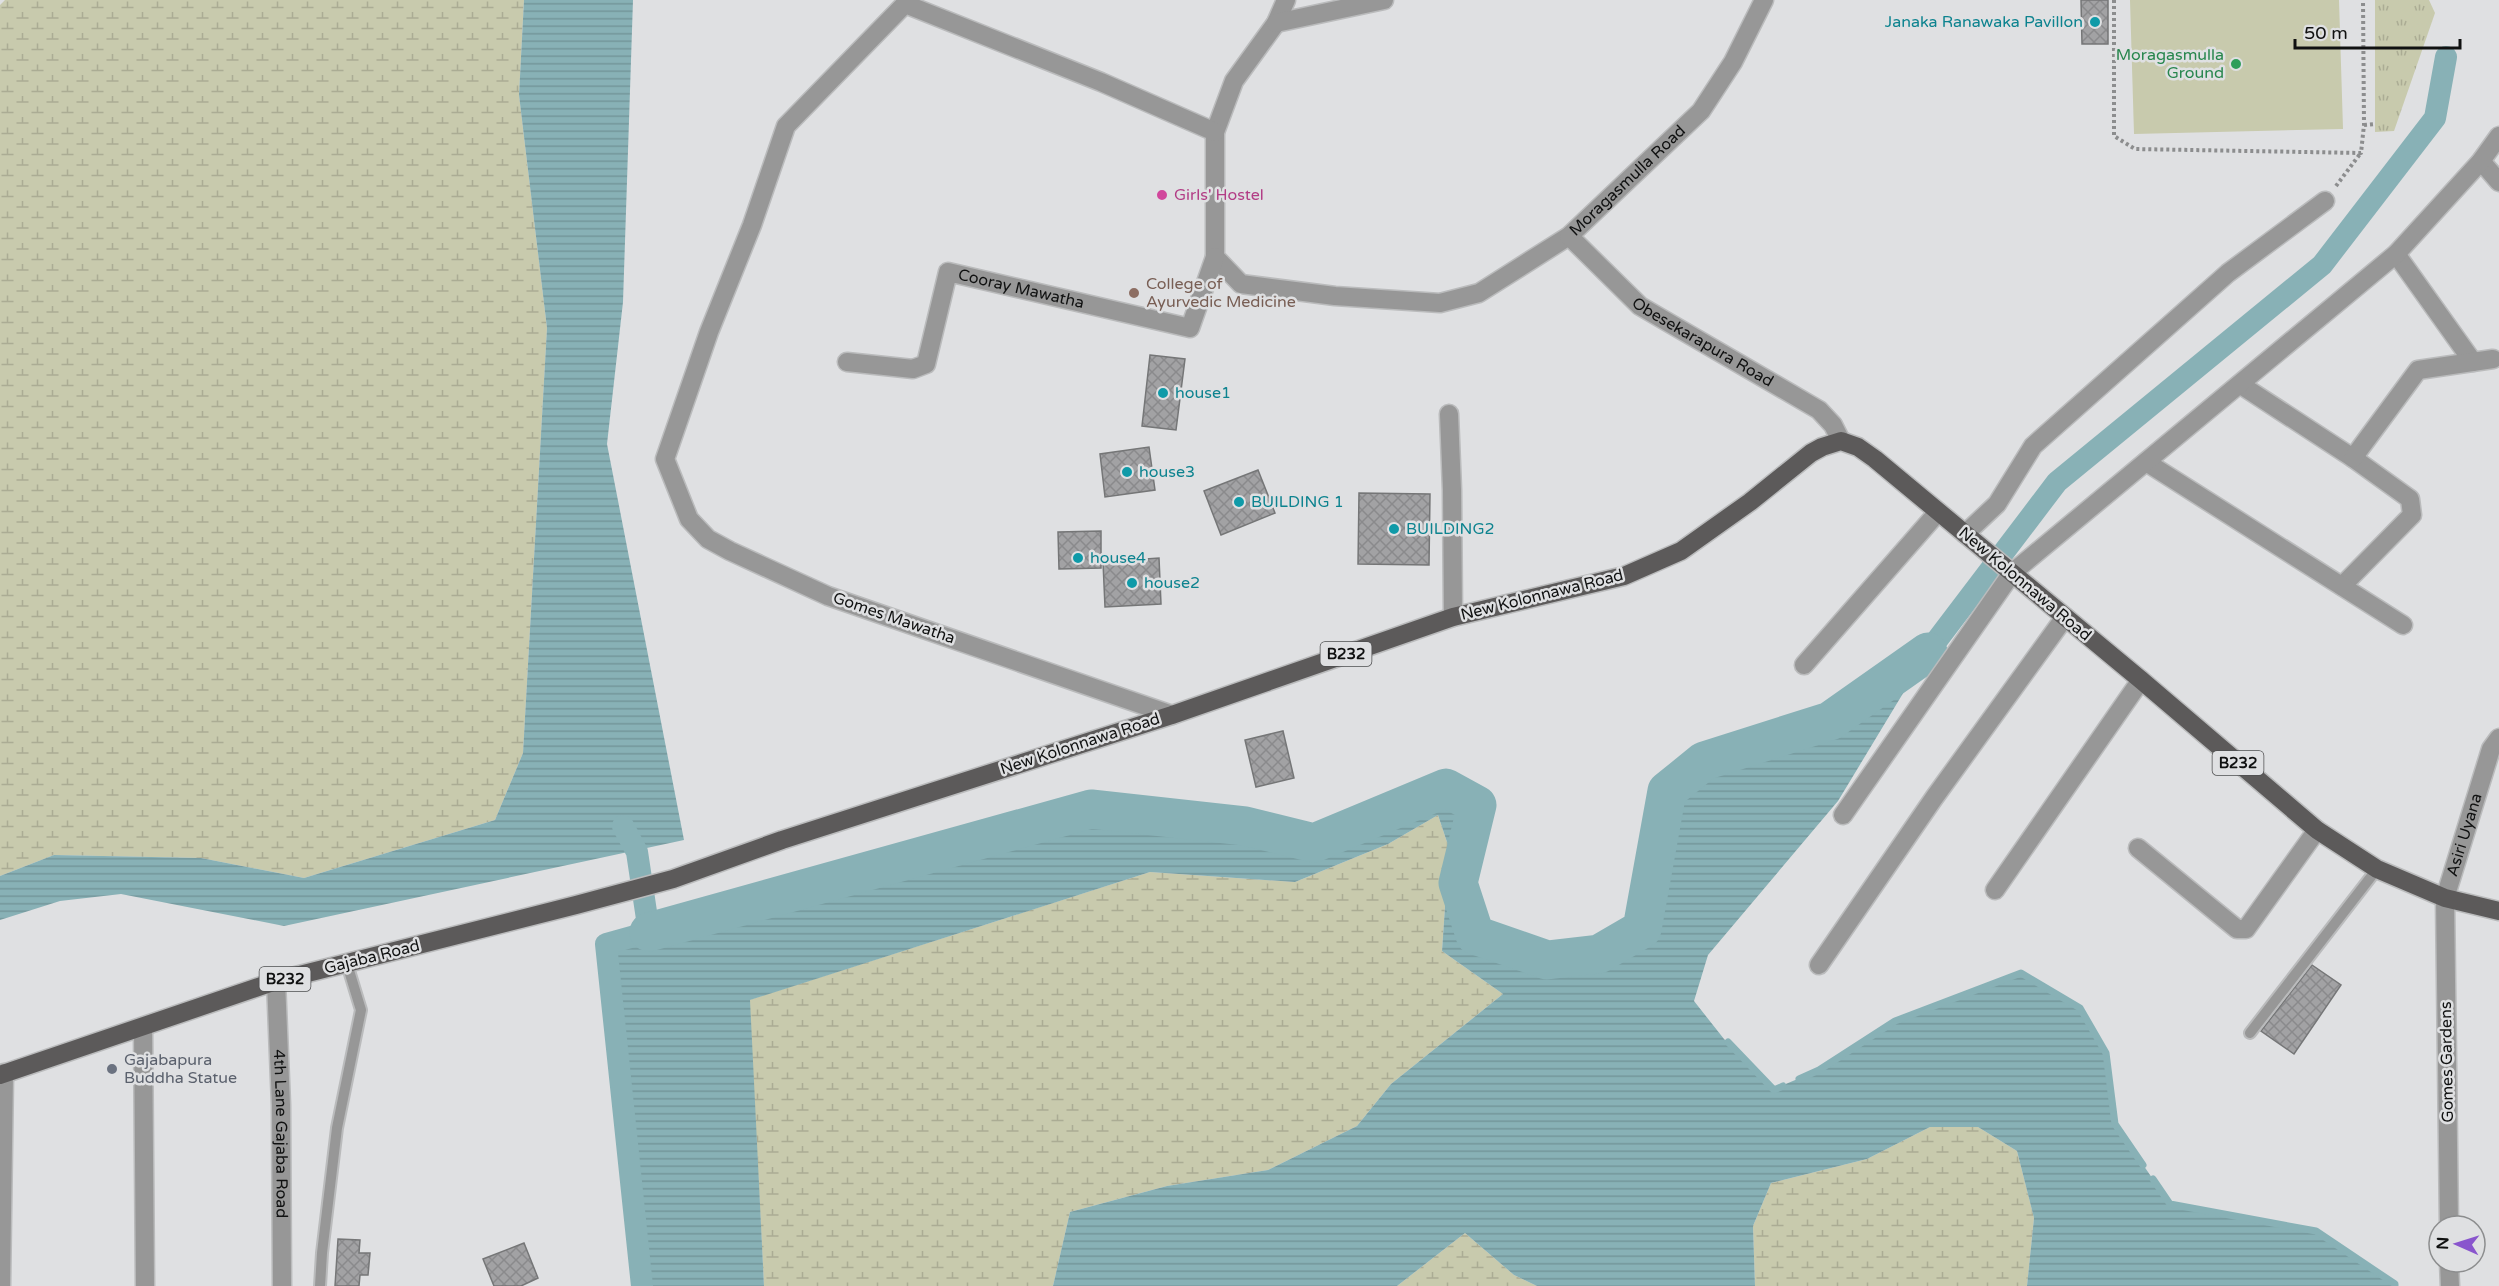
<svg xmlns="http://www.w3.org/2000/svg" width="2499" height="1286" font-family="'Varela Round',sans-serif">
  <defs>
    <pattern id="wetland-marsh" width="20" height="14" patternUnits="userSpaceOnUse" patternTransform="scale(1.5)"><rect width="20" height="14" fill="#c8caad"/><path d="M1 5h8M5 5V1M11 12h8M15 12V8" fill="none" stroke="#abac94"/></pattern>
    <pattern id="park-tufts" width="24" height="20" patternUnits="userSpaceOnUse" patternTransform="scale(1.5)"><rect width="24" height="20" fill="#c8caad"/><path d="M3 7l-1-3M5 7V3M7 7l1-3M15 17l-1-3M17 17v-4M19 17l1-3" fill="none" stroke="#abac94"/></pattern>
    <pattern id="water-rules" width="6" height="5" patternUnits="userSpaceOnUse" patternTransform="scale(1.5)"><rect width="6" height="5" fill="#88b1b6"/><path d="M0 2.5h6" fill="none" stroke="#74979b"/></pattern>
    <pattern id="building-cross-hatch" width="8" height="8" patternUnits="userSpaceOnUse" patternTransform="scale(1.5)"><rect width="8" height="8" fill="#a2a2a4"/><path d="M0 0l8 8M0 8l8-8" fill="none" stroke="#8a8a8c"/></pattern>
  </defs>
  <rect width="100%" height="100%" fill="#dfe0e2"/>
  <!-- wetland -->
  <g fill="url(#wetland-marsh)">
    <path d="M5,0H524L519,95L547,328L523,753L495,820L304,878L201,858L54,855L0,876V5Z"/>
    <path d="M1438,815L1449,848L1442,951L1503,994L1391,1084L1357,1126L1268,1170L1167,1186L1070,1212L1053,1286H764L749,1000L1150,872L1295,882L1388,844Z"/>
    <path d="M1930,1127H1978L2017,1151L2034,1218L2027,1286H1755L1753,1226L1771,1183L1867,1159Z"/>
    <path d="M1465,1233L1514,1275L1537,1286H1397Z"/>
  </g>
  <!-- park -->
  <path fill="url(#park-tufts)" d="M2375,0H2429L2435,13L2394,131L2375,132Z"/>
  <!-- pitch -->
  <path fill="#c8caad" d="M2130,0H2339L2343,129L2134,134Z"/>
  <!-- water -->
  <g fill="url(#water-rules)">
    <path d="M524,0H633L623,302L607,444L684,840L284,926L121,894L60,901L0,920V876L54,855L201,858L304,878L495,820L523,753L547,328L519,95Z"/>
    <path d="M1928,652L1838,801L1708,955L1694,1001L1724,1039L1774,1089L1819,1070L1895,1021L2021,973L2080,1008L2106,1053L2115,1124L2170,1204L2316,1231L2395,1284V1286H2027L2034,1218L2017,1151L1978,1127H1930L1867,1159L1771,1183L1753,1226L1755,1286H1537L1514,1275L1465,1233L1397,1286H1053L1070,1212L1167,1186L1268,1170L1357,1126L1391,1084L1503,994L1442,951L1449,848L1438,815L1388,844L1295,882L1150,872L750,1000L764,1286H642L606,944L1091,809L1245,826L1314,843L1446,788L1477,805L1458,883L1475,935L1547,960L1599,954L1642,929L1667,791L1704,761L1830,721Z"/>
  </g>
  <g fill="none" stroke-linecap="round" stroke-linejoin="round">
    <!-- stream -->
    <g stroke="#88b1b6" stroke-width="7">
      <path d="M1728,1042L1774,1090L1783,1086"/>
      <path d="M1799,1079L1819,1070L1895,1021L2021,973L2080,1008L2106,1053L2115,1124L2143,1165"/>
      <path d="M2153,1179L2170,1204L2316,1231L2395,1284V1286"/>
    </g>
    <!-- canal -->
    <g stroke="#88b1b6" stroke-width="22">
      <path d="M1928,652L2057,482L2322,265L2435,118L2446,57"/>
      <path d="M623,826L637,852L649,932L606,944L642,1286"/>
    </g>
    <!-- river -->
    <path stroke="#88b1b6" stroke-width="39" d="M649,932L1091,809L1245,826L1314,843L1446,788L1477,805L1458,883L1475,935L1547,960L1599,954L1642,929L1667,791L1704,761L1830,721L1928,652"/>
  </g>
  <!-- building -->
  <g fill="url(#building-cross-hatch)" stroke="#757677" stroke-width="1.5">
    <path d="M2081,0H2108V44H2082Z"/>
    <path d="M1150,355L1185,359L1176,430L1142,426Z"/>
    <path d="M1149,447L1155,490L1105,497L1100,454Z"/>
    <path d="M1258,470L1275,513L1221,535L1204,491Z"/>
    <path d="M1359,493L1430,494L1429,565L1358,564Z"/>
    <path d="M1101,531V568L1059,569L1058,532Z"/>
    <path d="M1159,558L1161,604L1105,607L1103,562Z"/>
    <path d="M1283,731L1294,778L1256,787L1245,740Z"/>
    <path d="M2312,965L2341,985L2294,1054L2261,1031Z"/>
    <path d="M338,1239L360,1240L359,1253H370L368,1275H360L359,1286H335Z"/>
    <path d="M524,1243L538,1278L521,1286H494L483,1259Z"/>
  </g>
  <g fill="none" stroke-linecap="round" stroke-linejoin="round">
    <!-- lane casing -->
    <g stroke="#babbbc" stroke-width="14">
      <g id="lane">
        <path d="M2250,1033L2377,869"/>
        <path d="M320,1286L322,1253L337,1128L361,1010L347,964"/>
      </g>
    </g>
    <!-- street casing -->
    <g stroke="#babbbc" stroke-width="21">
      <g id="street">
        <path id="s1" d="M1286,0L1276,23L1234,81L1215,132V257L1241,284L1335,296L1440,303L1479,293L1569,236L1701,111L1733,62L1764,0"/>
        <path d="M1276,23L1384,0"/>
        <path d="M2481,161L2499,182"/>
        <path id="s2" d="M1569,236L1640,306L1819,410L1833,425L1841,441"/>
        <path d="M2396,254L2473,362"/>
        <path id="s3" d="M847,362L913,369L926,364L948,272L1190,328L1215,257"/>
        <path d="M2241,385L2353,458L2410,499L2412,515L2342,586"/>
        <path d="M1449,414L1452,490L1453,617"/>
        <path d="M2353,458L2418,370L2493,359"/>
        <path d="M2146,462L2403,625"/>
        <path d="M1965,534L1997,504L2033,446L2228,273L2325,201"/>
        <path d="M1804,665L1938,512"/>
        <path d="M1172,715L828,596L730,551L708,539L689,519L665,459L709,332L752,225L786,126L905,4L1101,82L1215,132"/>
        <path d="M1843,815L2012,573L2396,254L2481,161L2499,136"/>
        <path d="M2138,848L2237,929H2246L2317,830"/>
        <path d="M1995,890L2141,680"/>
        <path d="M1819,965L1934,798L2065,617"/>
        <path id="s4" d="M276,981L281,1105L282,1286"/>
        <path d="M143,1027L145,1286"/>
        <path id="s5" d="M2449,1226L2445,898L2491,749L2499,738"/>
        <path d="M2449,1262L2450,1286"/>
        <path d="M1,1286L4,1073"/>
      </g>
    </g>
    <!-- primary casing -->
    <g stroke="#babbbc" stroke-width="21">
      <path id="primary" d="M0,1075L276,981L576,905L673,879L782,840L1172,715L1453,617L1624,576L1681,551L1750,502L1811,453L1822,447L1841,441L1858,447L1875,459L2141,680L2317,830L2377,869L2445,898L2499,911"/>
    </g>
    <!-- path -->
    <g stroke="#8c8d8e" stroke-width="4" stroke-dasharray="3 3" stroke-linecap="butt">
      <path d="M2114,0V136L2135,149L2361,153L2364,125L2363,0"/>
      <path d="M2364,125L2375,124"/>
      <path d="M2336,186L2360,154"/>
    </g>
    <!-- lane -->
    <use href="#lane" stroke="#979797" stroke-width="10"/>
    <!-- street -->
    <use href="#street" stroke="#979797" stroke-width="18"/>
    <!-- primary -->
    <use href="#primary" stroke="#5c5a5a" stroke-width="18"/>
  </g>
  <!-- markers -->
  <g fill="#0f9aa8" stroke="#dfe0e2" stroke-width="2">
    <circle cx="2095" cy="22" r="6"/>
    <circle cx="1163" cy="393" r="6"/>
    <circle cx="1127" cy="472" r="6"/>
    <circle cx="1239" cy="502" r="6"/>
    <circle cx="1394" cy="529" r="6"/>
    <circle cx="1078" cy="558" r="6"/>
    <circle cx="1132" cy="583" r="6"/>
  </g>
  <circle fill="#2e9e5b" stroke="#dfe0e2" stroke-width="2" cx="2236" cy="64" r="6"/>
  <circle fill="#d1479c" stroke="#dfe0e2" stroke-width="2" cx="1162" cy="195" r="6"/>
  <circle fill="#8d6e63" stroke="#dfe0e2" stroke-width="2" cx="1134" cy="293" r="6"/>
  <circle fill="#6b7280" stroke="#dfe0e2" stroke-width="2" cx="112" cy="1069" r="6"/>
  <g text-anchor="middle" dominant-baseline="central" stroke-width="5" stroke-linejoin="round" paint-order="stroke">
    <!-- shield labels -->
    <g fill="#dfe0e2" stroke="#4e4f50" stroke-width="1.5">
      <rect x="1320.5" y="642" width="51" height="24" rx="4.5"/>
      <rect x="2212.5" y="751" width="51" height="24" rx="4.5"/>
      <rect x="259.5" y="967" width="51" height="24" rx="4.5"/>
    </g>
    <g font-size="15" font-weight="bold" fill="#101111">
      <text x="1346" y="654">B232</text>
      <text x="2238" y="763">B232</text>
      <text x="285" y="979">B232</text>
    </g>
    <!-- culture labels -->
    <g font-size="16" fill="#0d838f" stroke="#dfe0e2" text-anchor="start">
      <text x="2083" y="22" text-anchor="end">Janaka Ranawaka Pavillon</text>
      <text x="1175" y="393">house1</text>
      <text x="1139" y="472">house3</text>
      <text x="1251" y="502">BUILDING 1</text>
      <text x="1406" y="529">BUILDING2</text>
      <text x="1090" y="558">house4</text>
      <text x="1144" y="583">house2</text>
    </g>
    <!-- leisure labels -->
    <g font-size="16" fill="#27864d" stroke="#dfe0e2" text-anchor="end">
      <text x="2224" y="55">Moragasmulla<tspan x="2224" dy="18">Ground</tspan></text>
    </g>
    <!-- street labels -->
    <g font-size="16" fill="#101111" stroke="#dfe0e2">
      <text stroke="none"><textPath href="#s1" startOffset="741">Moragasmulla Road</textPath></text>
      <text stroke="none"><textPath href="#s3" startOffset="250">Cooray Mawatha</textPath></text>
      <text stroke="none"><textPath href="#s2" startOffset="172">Obesekarapura Road</textPath></text>
      <text transform="translate(2025 584) rotate(40)">New Kolonnawa Road</text>
      <text transform="translate(1542 595) rotate(-14)">New Kolonnawa Road</text>
      <text transform="translate(894 618) rotate(19)">Gomes Mawatha</text>
      <text transform="translate(1080 744) rotate(-18)">New Kolonnawa Road</text>
      <text stroke="none"><textPath href="#s5" startOffset="394">Asiri Uyana</textPath></text>
      <text transform="translate(372 957) rotate(-14)">Gajaba Road</text>
      <text transform="translate(2447 1062) rotate(-91)">Gomes Gardens</text>
      <text stroke="none"><textPath href="#s4" startOffset="153">4th Lane Gajaba Road</textPath></text>
    </g>
    <!-- hotel labels -->
    <g font-size="16" fill="#b23c85" stroke="#dfe0e2" text-anchor="start">
      <text x="1174" y="195">Girls' Hostel</text>
    </g>
    <!-- education labels -->
    <g font-size="16" fill="#785e54" stroke="#dfe0e2" text-anchor="start">
      <text x="1146" y="284">College of<tspan x="1146" dy="18">Ayurvedic Medicine</tspan></text>
    </g>
    <!-- worship labels -->
    <g font-size="16" fill="#5b616d" stroke="#dfe0e2" text-anchor="start">
      <text x="124" y="1060">Gajabapura<tspan x="124" dy="18">Buddha Statue</tspan></text>
    </g>
  </g>
  <!-- north arrow -->
  <g transform="translate(2457 1244) rotate(273)"><circle r="28" fill="#dfe0e2" stroke="#8c8d8e" stroke-width="1.5"/>
  <path d="M0-4.5L10 22L0 15L-10 22Z" fill="#8955cd"/>
  <text y="-9" font-size="16" font-weight="bold" text-anchor="middle" fill="#101111">N</text>
  </g>
  <!-- scale -->
  <path d="M2295 39v9h165v-9" fill="none" stroke="#101111" stroke-width="3"/>
  <text x="2304" y="39" font-size="18" fill="#101111" stroke="#dfe0e2" stroke-width="4.5" paint-order="stroke">50 m</text>
</svg>
